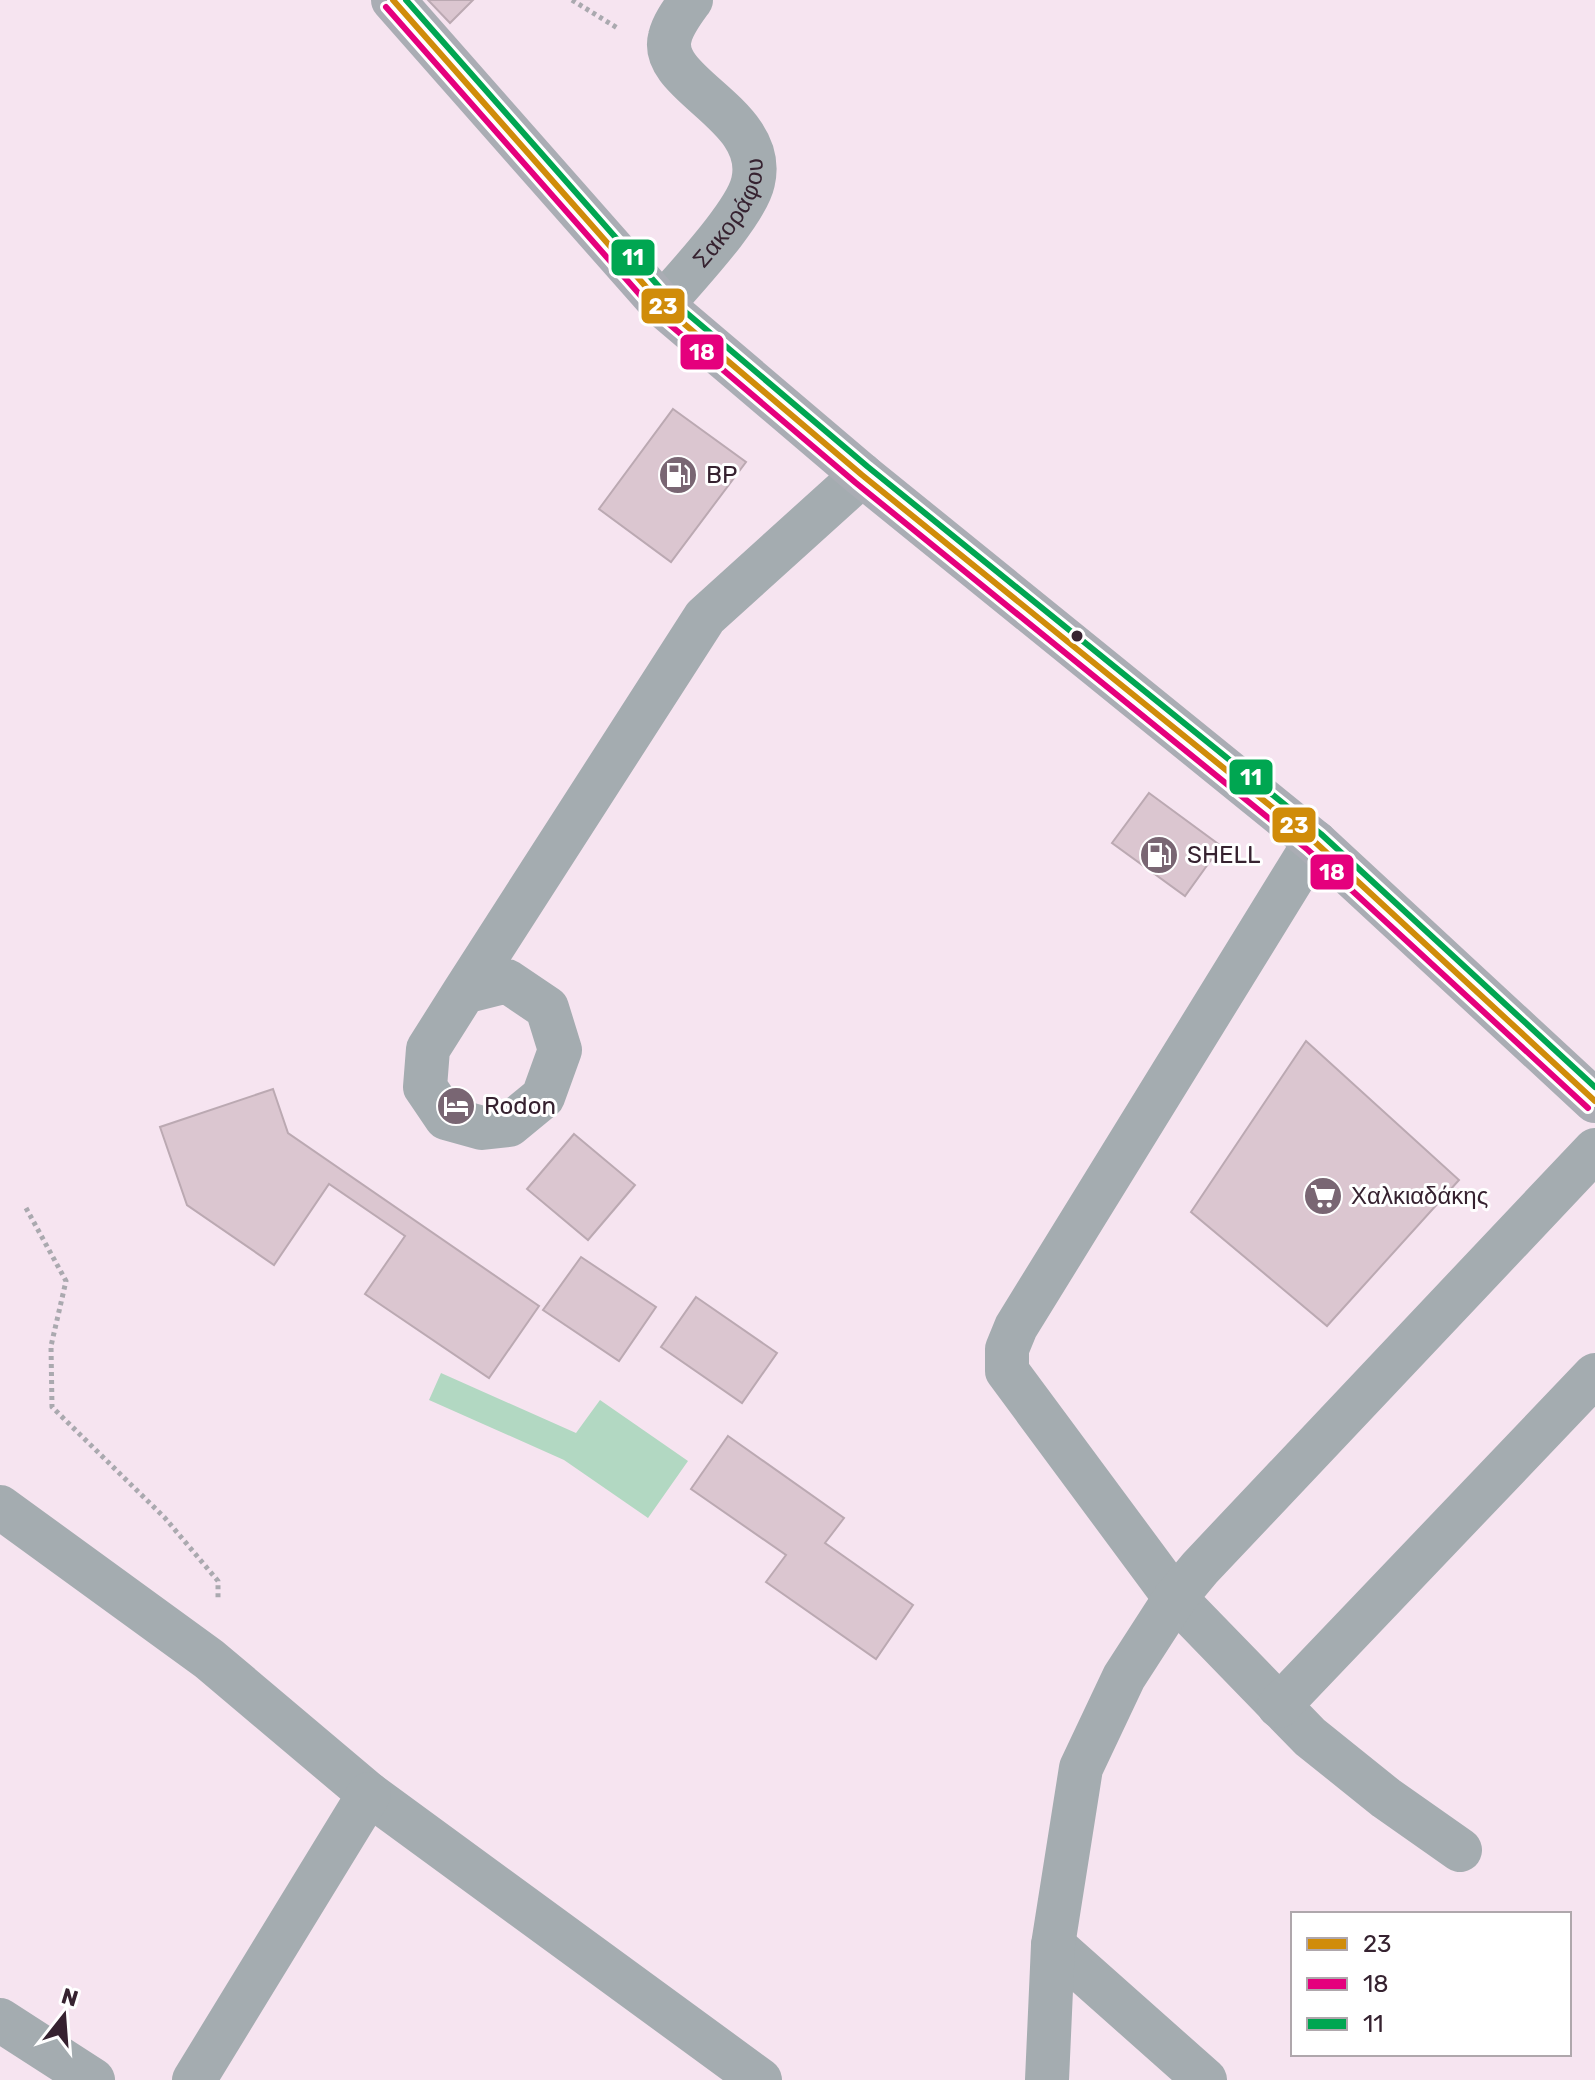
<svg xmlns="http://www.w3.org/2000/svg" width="1595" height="2080" font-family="Rubik,sans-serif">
  <rect width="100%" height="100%" fill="#f6e4f0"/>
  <!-- water -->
  <path fill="#b2d8c2" d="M441,1373L576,1433L600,1400L688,1461L648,1518L564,1460L429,1400Z"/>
  <!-- building -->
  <g fill="#dbc6d0" stroke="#bba9b2" stroke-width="2">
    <path d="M428,0H473L450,23Z"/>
    <path d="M673,409L746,462L671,562L599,509Z"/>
    <path d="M1149,793L1221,846L1185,896L1112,843Z"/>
    <path d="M1306,1041L1459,1180L1327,1326L1191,1212Z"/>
    <path d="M273,1089L288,1133L539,1306L489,1378L365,1294L405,1236L329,1184L274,1265L187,1205L160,1127Z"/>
    <path d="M574,1134L635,1185L588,1240L527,1189Z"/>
    <path d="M581,1257L656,1307L619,1361L543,1310Z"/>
    <path d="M696,1297L777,1353L742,1403L661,1347Z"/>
    <path d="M728,1436L844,1518L825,1543L913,1605L876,1659L766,1582L786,1555L691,1489Z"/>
  </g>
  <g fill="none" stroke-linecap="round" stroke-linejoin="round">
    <!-- path -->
    <g stroke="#aaa9af" stroke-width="5" stroke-dasharray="4 4" stroke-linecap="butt">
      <path d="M572,0L619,29"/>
      <path d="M26,1208L66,1281L51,1346L52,1407L165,1518L218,1581V1600"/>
    </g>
    <!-- minor -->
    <g stroke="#a4acb0" stroke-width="44">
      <path id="s1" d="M662,305C685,278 746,214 753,182C769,114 657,85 670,37C673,24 683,11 691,0"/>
      <path d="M1315,842L1016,1327L1007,1349V1371L1175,1598L1310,1737L1386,1798L1460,1850"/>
      <path d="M464,992L507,981L547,1008L560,1050L543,1097L509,1125L482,1128L446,1118L425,1087L428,1049L464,992L705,617L862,475"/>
      <path d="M0,1507L209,1659L369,1794L760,2080"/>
      <path d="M1279,1706L1595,1375"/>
      <path d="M1053,1945L1205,2080"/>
      <path d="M0,2020L93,2080"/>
      <path d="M194,2080L369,1794"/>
      <path d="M1047,2080L1053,1945L1081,1768L1124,1677L1175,1598L1200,1568L1595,1150"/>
    </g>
    <!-- major -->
    <path stroke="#aaadb4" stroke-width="44" d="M393,0L662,305L862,475L1315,842L1595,1101"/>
    <!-- bus-1 casing -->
    <g stroke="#fff" stroke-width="12">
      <path id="bus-1" d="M393,0L662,305L862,475L1315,842L1595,1101"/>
    </g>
    <!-- bus-2 casing -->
    <g stroke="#fff" stroke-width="12">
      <path id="bus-2" d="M386,7L656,313L856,483L1308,850L1588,1108"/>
    </g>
    <!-- bus-3 casing -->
    <g stroke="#fff" stroke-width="12">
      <path id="bus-3" d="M406,0L669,298L868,467L1321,834L1595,1087"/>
    </g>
    <!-- bus-1 -->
    <use href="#bus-1" stroke="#d08c0a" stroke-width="6"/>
    <!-- bus-2 -->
    <use href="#bus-2" stroke="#e5007d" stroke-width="6"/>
    <!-- bus-3 -->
    <use href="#bus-3" stroke="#00a651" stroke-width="6"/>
  </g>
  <!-- icons -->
  <defs>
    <g id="fuel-disc" transform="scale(2)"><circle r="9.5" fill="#796673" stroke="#fff"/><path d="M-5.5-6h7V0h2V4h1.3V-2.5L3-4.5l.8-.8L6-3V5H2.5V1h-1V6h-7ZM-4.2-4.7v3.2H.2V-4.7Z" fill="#fff"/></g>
    <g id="hotel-disc" transform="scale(2)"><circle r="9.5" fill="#796673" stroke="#fff"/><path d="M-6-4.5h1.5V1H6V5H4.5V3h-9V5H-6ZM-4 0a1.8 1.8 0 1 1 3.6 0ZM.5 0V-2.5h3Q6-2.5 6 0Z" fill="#fff"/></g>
    <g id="supermarket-disc" transform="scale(2)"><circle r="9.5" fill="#796673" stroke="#fff"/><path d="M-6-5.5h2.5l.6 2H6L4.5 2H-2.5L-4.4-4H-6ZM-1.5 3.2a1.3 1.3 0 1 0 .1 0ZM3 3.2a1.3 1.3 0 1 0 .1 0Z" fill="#fff"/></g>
  </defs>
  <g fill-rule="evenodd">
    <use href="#fuel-disc" x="678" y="475"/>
    <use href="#fuel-disc" x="1159" y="855"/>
    <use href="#hotel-disc" x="456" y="1106"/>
    <use href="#supermarket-disc" x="1323" y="1196"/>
  </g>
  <!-- markers -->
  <circle fill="#362230" stroke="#fff" stroke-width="3" cx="1077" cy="636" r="7"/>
  <g text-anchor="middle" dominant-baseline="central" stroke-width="6" stroke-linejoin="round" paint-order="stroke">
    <!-- street labels -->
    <g font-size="24" fill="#362230" stroke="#fff">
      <text stroke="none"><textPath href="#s1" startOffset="116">Σακοράφου</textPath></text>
    </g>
    <!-- poi labels -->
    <g font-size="24" fill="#362230" stroke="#fff" text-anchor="start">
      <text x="706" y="475">BP</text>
      <text x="1187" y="855">SHELL</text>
      <text x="484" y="1106">Rodon</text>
      <text x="1351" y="1196">Χαλκιαδάκης</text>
    </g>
  </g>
  <g stroke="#fff" stroke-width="3">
    <rect x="610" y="238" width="46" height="39" rx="8" fill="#00a651"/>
    <rect x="640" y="287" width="46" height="38" rx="8" fill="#d08c0a"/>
    <rect x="679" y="333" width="46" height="38" rx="8" fill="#e5007d"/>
    <rect x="1228" y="758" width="46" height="38" rx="8" fill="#00a651"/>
    <rect x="1271" y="806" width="46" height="38" rx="8" fill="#d08c0a"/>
    <rect x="1309" y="853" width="46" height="38" rx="8" fill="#e5007d"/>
  </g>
  <g font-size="22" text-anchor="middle" font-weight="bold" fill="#fff">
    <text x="633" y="265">11</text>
    <text x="663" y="314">23</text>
    <text x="702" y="360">18</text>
    <text x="1251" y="785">11</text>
    <text x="1294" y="833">23</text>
    <text x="1332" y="880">18</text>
  </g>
  <!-- legend -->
  <rect x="1291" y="1912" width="280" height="144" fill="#ffffff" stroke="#afa7ac" stroke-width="2"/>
  <rect x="1307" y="1938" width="40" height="12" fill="#d08c0a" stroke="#afa7ac" stroke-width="2"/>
  <text x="1363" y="1952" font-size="24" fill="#362230">23</text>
  <rect x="1307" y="1978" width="40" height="12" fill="#e5007d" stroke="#afa7ac" stroke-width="2"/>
  <text x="1363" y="1992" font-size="24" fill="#362230">18</text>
  <rect x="1307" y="2018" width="40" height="12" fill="#00a651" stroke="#afa7ac" stroke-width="2"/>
  <text x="1363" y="2032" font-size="24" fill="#362230">11</text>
  <!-- north arrow -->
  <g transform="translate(64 2016) rotate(17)" stroke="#ffffff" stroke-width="6" paint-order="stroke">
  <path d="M0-6L14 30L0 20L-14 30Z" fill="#362230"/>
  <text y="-12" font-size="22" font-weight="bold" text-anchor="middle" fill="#362230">N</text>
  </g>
</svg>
